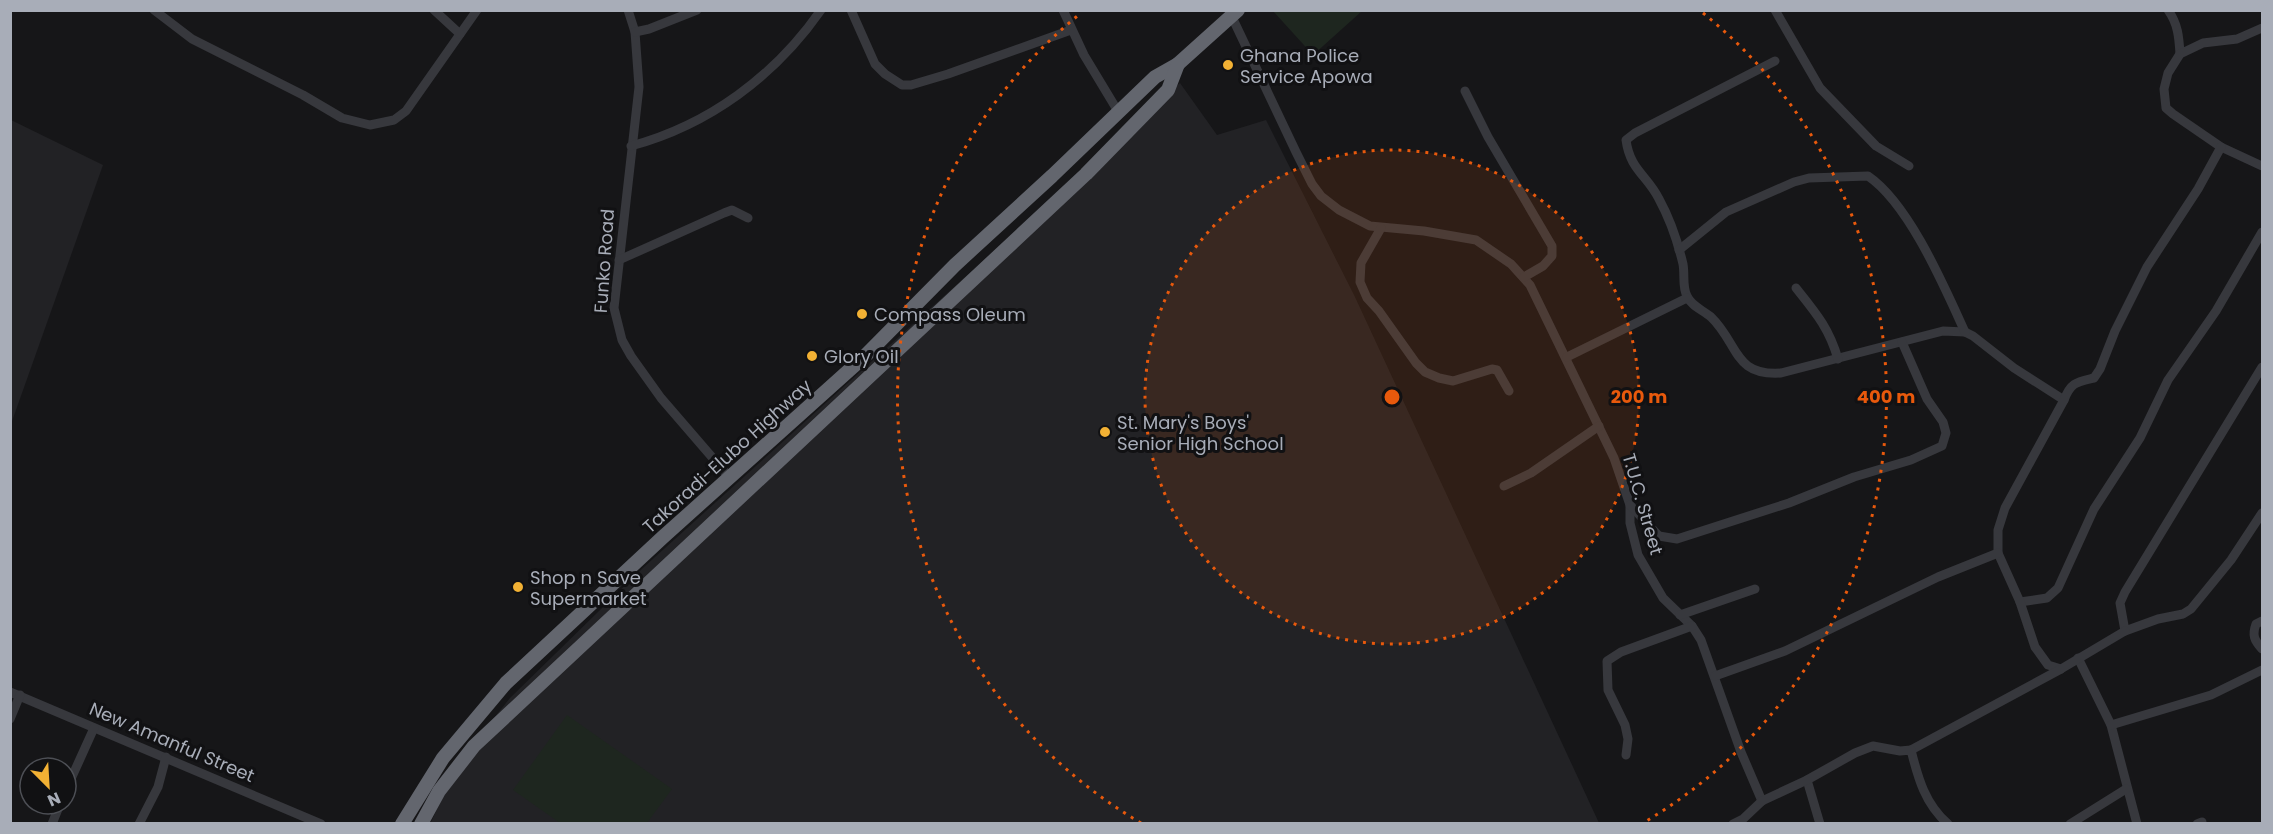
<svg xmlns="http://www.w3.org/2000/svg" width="2273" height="834" font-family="Poppins,sans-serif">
  <rect width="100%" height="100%" fill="#161618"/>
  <!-- built -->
  <g fill="#222225">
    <path d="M1180,83L1217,135L1266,120L1355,297L1599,823L430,824L461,759L510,698L644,567Z"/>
    <path d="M11,120L103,165L11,424Z"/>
  </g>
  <!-- green -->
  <g fill="#1e261f">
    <path d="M1273,11H1362L1313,55Z"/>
    <path d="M567,715L672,789L647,823H560L513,790Z"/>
  </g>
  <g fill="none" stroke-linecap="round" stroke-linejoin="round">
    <!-- minor -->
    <g stroke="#37383d" stroke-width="9">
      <path d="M154,10L192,39L303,95L342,118L370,125L394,120L406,111L477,10"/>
      <path d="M434,10L460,34"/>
      <path d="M628,10L635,32L639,87L614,308L622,340L631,356L661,398L730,478"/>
      <path d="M851,10L875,64L885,74L902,85H911L948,74L1071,30"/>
      <path d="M1063,10L1084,55L1119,113"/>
      <path d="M1775,10L1820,88L1876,146L1909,166"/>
      <path d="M2168,10C2178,24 2179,37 2180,54"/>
      <path d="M1232,17L1296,152L1312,184L1321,196L1339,210L1370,226L1424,231L1476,240L1511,264L1530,285L1614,458L1630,505V523L1638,555L1663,598L1692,626L1701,640L1741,752L1762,801"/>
      <path d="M2262,28L2237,39L2203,43L2180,54L2168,73L2164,89L2166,108L2173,114L2221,147L2262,166"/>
      <path d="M635,32L649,29L697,10"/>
      <path d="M1775,61L1635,133L1626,140C1630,170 1647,175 1659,199C1670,219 1678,243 1683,264C1685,275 1682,287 1687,296C1691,306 1703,310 1711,317C1739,344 1733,376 1781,373L1943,331L1965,332L1973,336L2014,368L2064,400"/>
      <path d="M1465,91L1488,137L1552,246V256L1543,266L1524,277"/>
      <path d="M631,146C709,125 775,76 821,10"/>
      <path d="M1381,228L1361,263L1360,282L1367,298L1379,311L1416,363L1425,372L1439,378L1453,381L1492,369L1497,370L1509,391"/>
      <path d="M1679,250L1726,212L1794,182L1809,178L1868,176C1909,204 1944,286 1965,332"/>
      <path d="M619,260L724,213L732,210L748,218"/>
      <path d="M1796,288C1816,313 1829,328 1838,359"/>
      <path d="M1567,357L1687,298"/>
      <path d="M2262,367L2125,592L2120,603L2125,631L2158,619L2183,614L2191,609L2231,560L2262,513"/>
      <path d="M1504,486L1531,473L1599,426"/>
      <path d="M1630,505L1659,536L1677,539L1789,503L1854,477L1911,460L1942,446L1946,433L1943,422L1927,399L1902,342"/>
      <path d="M2020,602L2047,598L2058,588L2094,509L2140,438L2168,380L2216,311L2262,232"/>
      <path d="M1680,615L1755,589"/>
      <path d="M2262,621L2256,624C2252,635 2254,640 2262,649"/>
      <path d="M2078,658L2111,725L2137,824"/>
      <path d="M2061,669L2048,665L2035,647L2020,602L1998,553V530L2005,508L2064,400C2071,382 2077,382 2094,378L2100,369L2115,331L2147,267L2198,189L2221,147"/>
      <path d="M1715,676L1785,651L1938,577L1998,553"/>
      <path d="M10,692L321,824"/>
      <path d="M10,719L20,695"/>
      <path d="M2111,725L2211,695L2262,670"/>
      <path d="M1911,750L2061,669L2125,631"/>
      <path d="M1626,755L1628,739L1625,725L1608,690L1607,661L1621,652L1692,626"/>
      <path d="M1807,780L1820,824"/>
      <path d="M66,790L94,728"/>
      <path d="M52,824L60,804"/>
      <path d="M139,824L158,787L166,757"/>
      <path d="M1733,824L1743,819L1762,801L1807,780L1855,753L1873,746L1900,751L1911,750C1918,778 1925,804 1948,824"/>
      <path d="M2070,824L2126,789"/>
      <path d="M2197,824L2202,822"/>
    </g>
    <!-- highway -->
    <g stroke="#63666e" stroke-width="14">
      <path d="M402,824L443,758L506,683L663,537L865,356L955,265L1052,176L1155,77L1178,64L1238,10"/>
      <path d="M421,824L439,791L474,746L1086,174L1168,90L1178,64"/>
    </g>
  </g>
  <!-- distance rings -->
  <circle cx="1392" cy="397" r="247" fill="#e8590c" fill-opacity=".12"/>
  <g fill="none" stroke="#e8590c" stroke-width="3" stroke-dasharray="3 6">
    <circle cx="1392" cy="397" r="247"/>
    <path d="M1141 823A494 494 0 0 1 1081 13M1703 13A494 494 0 0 1 1643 823"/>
  </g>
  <!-- markers -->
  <g fill="#f2b134" stroke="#111113" stroke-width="2">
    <circle cx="1228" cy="65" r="6"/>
    <circle cx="862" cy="314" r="6"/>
    <circle cx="812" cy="356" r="6"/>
    <circle cx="1105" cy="432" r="6"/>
    <circle cx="518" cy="587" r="6"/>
  </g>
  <g text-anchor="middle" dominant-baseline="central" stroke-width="6" stroke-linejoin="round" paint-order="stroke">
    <!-- poi labels -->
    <g font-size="18" fill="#a8adb8" stroke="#111113" text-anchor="start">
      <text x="1240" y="55">Ghana Police<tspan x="1240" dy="21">Service Apowa</tspan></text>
      <text x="874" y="314">Compass Oleum</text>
      <text x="824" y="356">Glory Oil</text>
      <text x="1117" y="422">St. Mary's Boys'<tspan x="1117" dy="21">Senior High School</tspan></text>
      <text x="530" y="577">Shop n Save<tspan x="530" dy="21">Supermarket</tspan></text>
    </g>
    <!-- street labels -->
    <g font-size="18" fill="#a8adb8" stroke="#111113">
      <text transform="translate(604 261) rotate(-86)">Funko Road</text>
      <text transform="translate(727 456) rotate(-42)">Takoradi-Elubo Highway</text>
      <text transform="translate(1643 504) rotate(74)">T.U.C. Street</text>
      <text transform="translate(172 742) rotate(23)">New Amanful Street</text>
    </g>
  </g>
  <circle cx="1392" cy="397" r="9" fill="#e8590c" stroke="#111113" stroke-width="3"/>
  <g font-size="18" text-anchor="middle" font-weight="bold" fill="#e8590c" stroke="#111113" stroke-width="6" stroke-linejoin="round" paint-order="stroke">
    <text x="1639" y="403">200 m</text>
    <text x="1886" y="403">400 m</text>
  </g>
  <!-- border -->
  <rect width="2273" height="834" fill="none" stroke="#a8adb8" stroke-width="24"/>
  <!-- north arrow -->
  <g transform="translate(48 786) rotate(156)"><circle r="28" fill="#111113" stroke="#4d4f55" stroke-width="1.5"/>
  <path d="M0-4.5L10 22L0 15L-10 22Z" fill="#f2b134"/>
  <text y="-9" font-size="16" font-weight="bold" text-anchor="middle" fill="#a8adb8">N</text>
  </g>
</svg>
